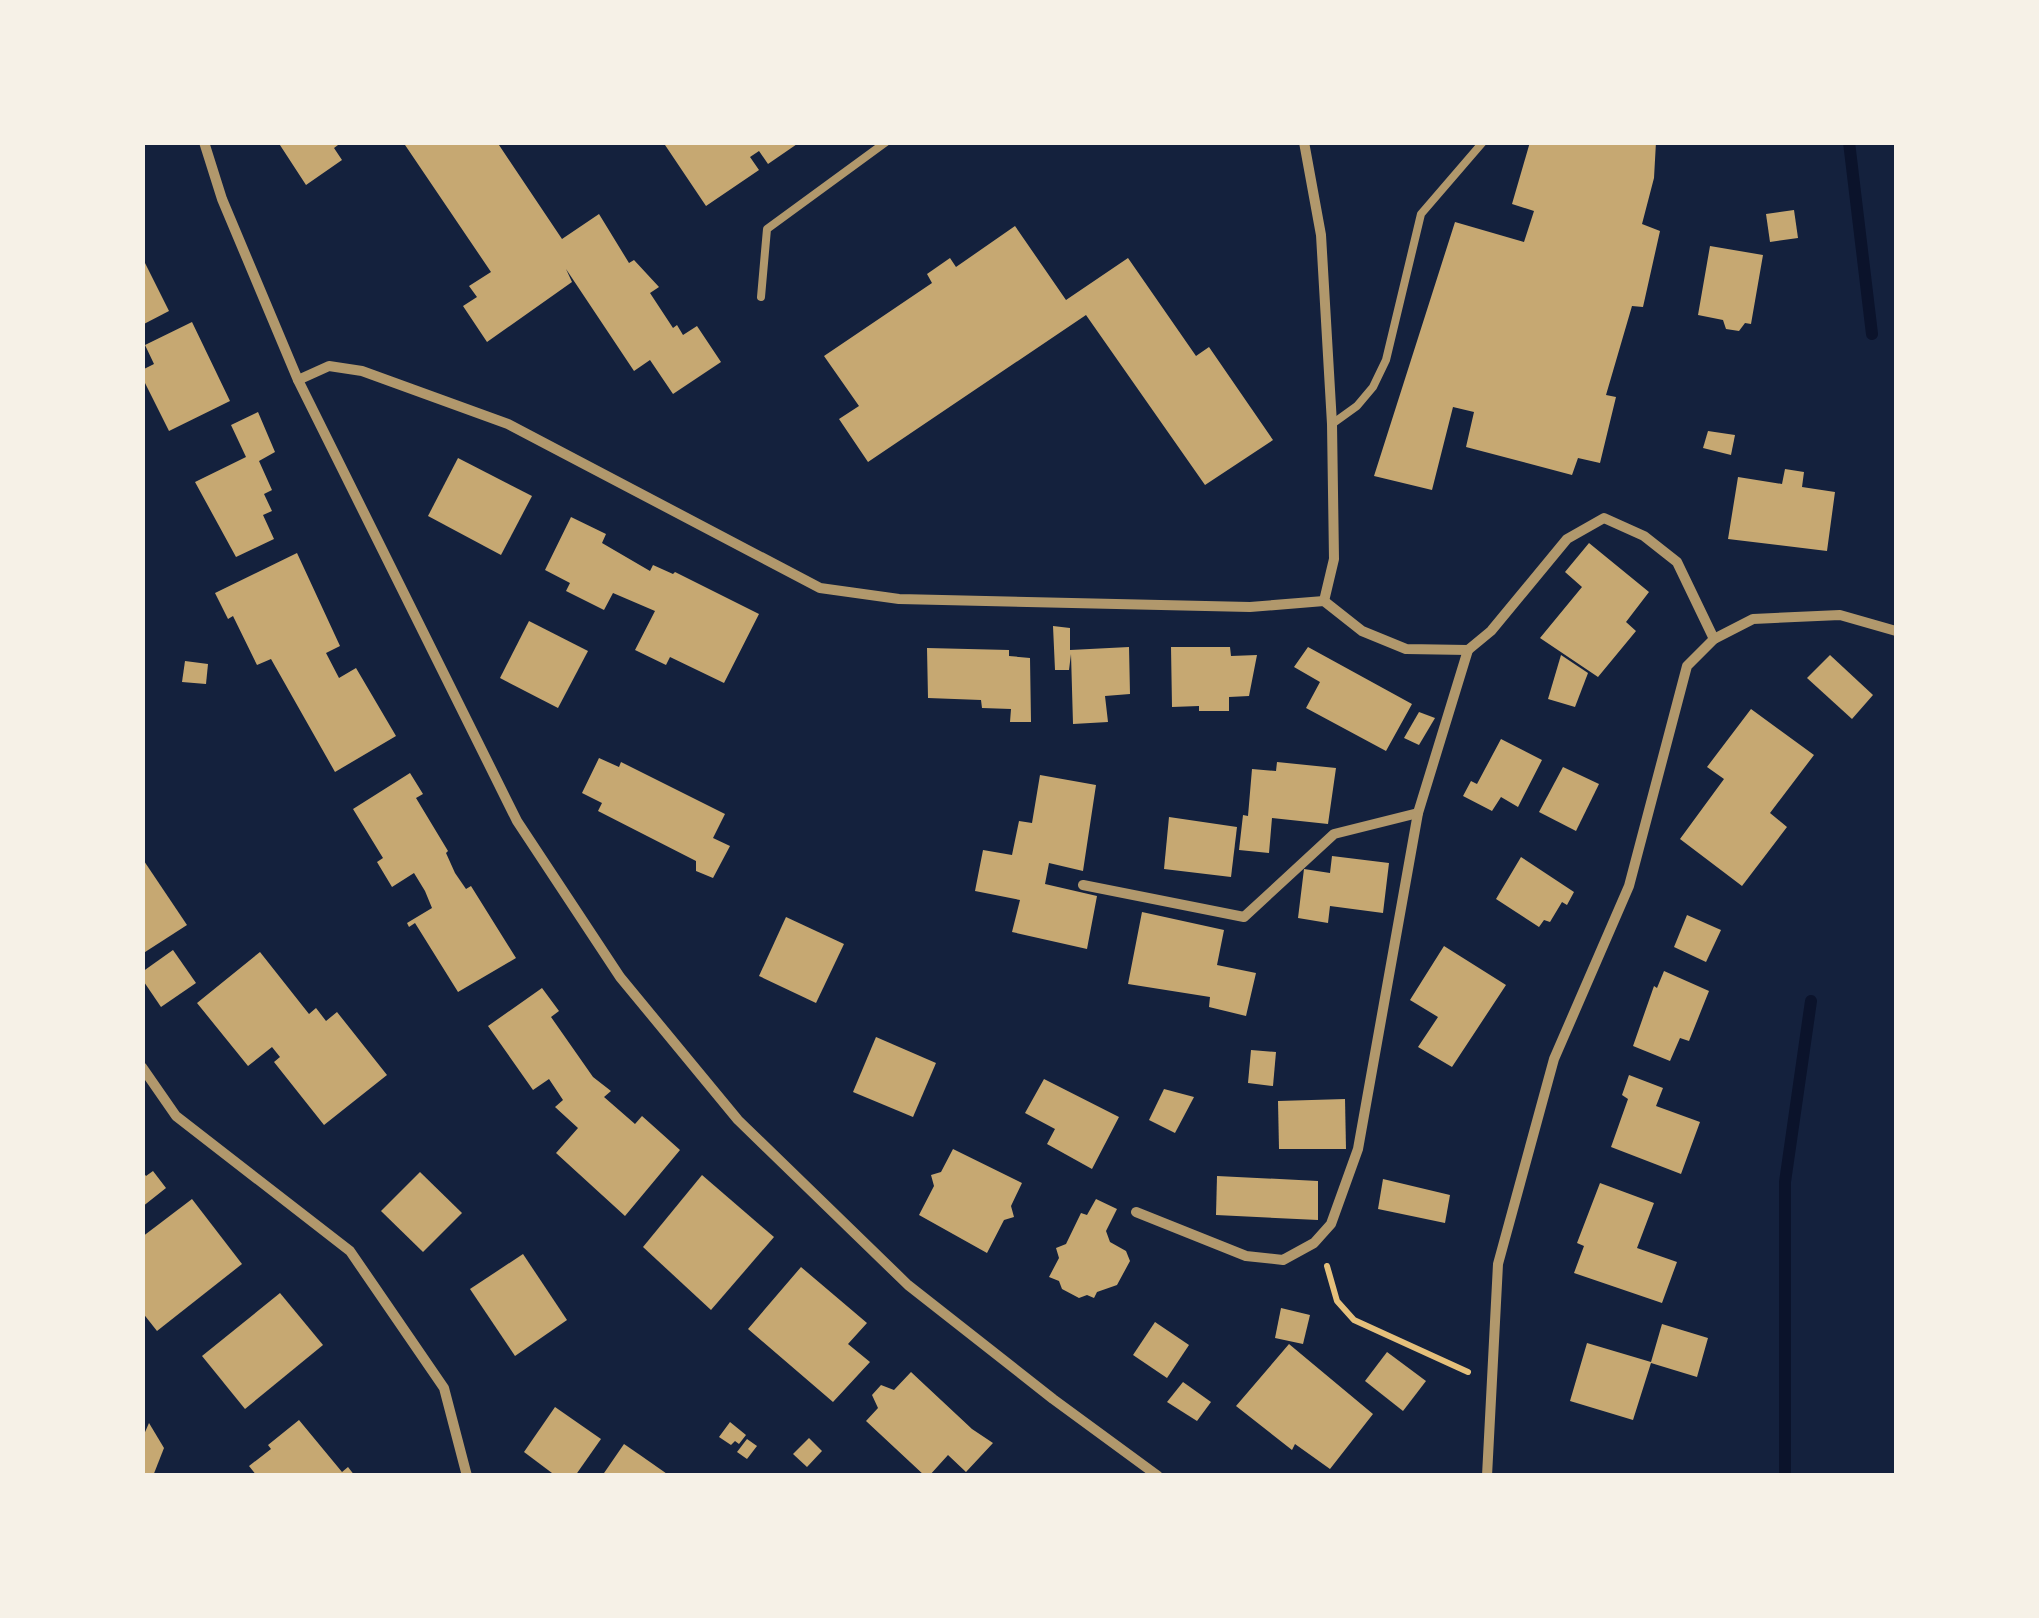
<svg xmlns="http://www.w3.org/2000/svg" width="2039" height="1618" font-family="Roboto,sans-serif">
  <rect width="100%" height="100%" fill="#14213d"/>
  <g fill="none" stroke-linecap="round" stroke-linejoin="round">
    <!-- stream -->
    <g stroke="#0b132b" stroke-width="12">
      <path d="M1849,142L1872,334"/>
      <path d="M1785,1476V1182L1811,1001"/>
    </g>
  </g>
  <!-- building -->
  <g fill="#c6a872">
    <path d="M278,142H342L334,148L342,160L306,185Z"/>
    <path d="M403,142H497L562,239L599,214L629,263L634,260L659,287L650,293L673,328L677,325L683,335L697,326L721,362L673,394L650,360L634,371L566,269L572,282L487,342L463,306L477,297L469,286L491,272Z"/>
    <path d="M663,142H800L768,164L759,151L750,157L759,170L706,206Z"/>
    <path d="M1530,142H1656L1654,178L1642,224L1660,231L1643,307L1632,306L1606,395L1616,397L1600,463L1578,458L1572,475L1466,447L1474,412L1453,407L1432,490L1374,476L1455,222L1524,242L1534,211L1512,204Z"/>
    <path d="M1794,210L1798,238L1770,242L1766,214Z"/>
    <path d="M1015,226L1066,300L1128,258L1196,356L1209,347L1273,440L1205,485L1086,315L868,462L839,419L859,406L824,356L932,283L927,274L950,258L956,267Z"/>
    <path d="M1710,246L1763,255L1751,324L1745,323L1739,331L1726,329L1723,320L1698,315Z"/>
    <path d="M142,257L169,311L142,325Z"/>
    <path d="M192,322L230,401L169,431L142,377V370L154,364L145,345Z"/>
    <path d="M258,412L275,452L259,461L272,490L264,494L272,511L263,515L274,539L236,557L195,482L246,457L231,425Z"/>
    <path d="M1708,431L1735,435L1731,455L1703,448Z"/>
    <path d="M458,458L532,496L501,555L428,516Z"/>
    <path d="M1785,469L1804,472L1802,487L1835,492L1827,551L1728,539L1738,477L1782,484Z"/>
    <path d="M571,517L606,534L602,543L650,571L653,565L673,574L675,572L759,614L724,683L670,657L666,665L635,650L655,611L613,593L604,610L566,591L570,583L545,570Z"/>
    <path d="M1589,543L1649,592L1626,622L1636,631L1598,677L1540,638L1582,587L1565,572Z"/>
    <path d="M297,553L340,646L326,653L339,678L356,668L396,736L335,772L271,659L257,665L233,616L228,619L215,593Z"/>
    <path d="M529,621L588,651L558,708L500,678Z"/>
    <path d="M1053,626L1070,628V650L1129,647L1130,694L1105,696L1108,722L1073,724L1071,654L1069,670H1055Z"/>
    <path d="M1171,647H1230L1231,656L1257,655L1249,696L1229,697V711H1199V706L1172,707Z"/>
    <path d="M1308,647L1412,704L1386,751L1306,708L1320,682L1294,667Z"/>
    <path d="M927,648L1009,650V656L1030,658L1031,722H1010L1011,709L982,708L981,700L928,698Z"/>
    <path d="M1561,655L1588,673L1575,707L1548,699Z"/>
    <path d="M1830,655L1873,695L1852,719L1807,678Z"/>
    <path d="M185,661L208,664L206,684L182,682Z"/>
    <path d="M1751,709L1814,755L1770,813L1787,827L1742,886L1680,839L1724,779L1707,767Z"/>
    <path d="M1419,712L1435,718L1419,745L1404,738Z"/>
    <path d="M1501,739L1542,760L1518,807L1501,797L1492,811L1463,796L1471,781L1477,784Z"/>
    <path d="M599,758L619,767L621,762L725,814L713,838L730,846L713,878L696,871V861L598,811L602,803L582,793Z"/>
    <path d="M1277,762L1336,768L1328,824L1272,818L1269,853L1239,850L1243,815L1248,816L1252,769L1276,771Z"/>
    <path d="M1563,767L1599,784L1576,831L1539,812Z"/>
    <path d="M410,773L423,794L416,798L448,851L446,853L455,873L466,889L471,886L516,958L458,992L415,923L409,927L407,923L432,908L425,891L414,873L392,887L377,862L383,858L353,809Z"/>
    <path d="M1040,775L1096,785L1083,871L1049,863L1045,884L1097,896L1087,949L1012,932L1020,900L975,891L983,850L1012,855L1019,821L1032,823Z"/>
    <path d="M1169,817L1237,827L1231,877L1164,869Z"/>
    <path d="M1332,856L1389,863L1383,913L1330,906L1328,923L1298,918L1304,869L1330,873Z"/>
    <path d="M1521,857L1574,892L1567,905L1562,902L1550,922L1544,920L1539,927L1496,899Z"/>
    <path d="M142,858L187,925L142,954Z"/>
    <path d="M1142,912L1224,930L1217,965L1256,973L1246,1016L1209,1007L1210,997L1128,984Z"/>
    <path d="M1687,915L1721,930L1706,962L1674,947Z"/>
    <path d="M786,917L844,944L816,1003L759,976Z"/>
    <path d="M1444,946L1506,985L1452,1067L1418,1047L1438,1017L1410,1000Z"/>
    <path d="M173,950L196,983L161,1007L142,979V972Z"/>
    <path d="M260,952L309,1014L316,1008L326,1021L337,1012L387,1075L324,1125L274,1062L280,1057L272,1047L248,1066L197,1003Z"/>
    <path d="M1664,971L1709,991L1689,1041L1680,1038L1670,1061L1633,1046L1654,986L1657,988Z"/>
    <path d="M542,988L559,1011L551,1017L593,1077L611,1091L604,1097L635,1124L642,1116L680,1150L625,1216L556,1153L578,1128L555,1107L563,1100L549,1079L533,1090L488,1026Z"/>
    <path d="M876,1037L936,1063L913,1117L853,1092Z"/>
    <path d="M1251,1050L1276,1052L1273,1086L1248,1083Z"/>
    <path d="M1629,1075L1663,1088L1656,1106L1700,1122L1681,1174L1611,1147L1628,1099L1622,1095Z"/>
    <path d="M1044,1079L1119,1117L1092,1169L1047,1144L1055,1129L1025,1113Z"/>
    <path d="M1164,1089L1194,1097L1175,1133L1149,1120Z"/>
    <path d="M1345,1099L1346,1149H1279L1278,1101Z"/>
    <path d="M953,1149L1022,1183L1011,1206L1014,1217L1004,1220L987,1253L919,1215L934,1186L931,1175L941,1172Z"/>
    <path d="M142,1171L146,1176L153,1171L166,1188L142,1207Z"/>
    <path d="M420,1172L462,1213L423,1252L381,1211Z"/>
    <path d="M702,1175L774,1237L711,1310L643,1247Z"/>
    <path d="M1217,1176L1318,1181V1220L1216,1215Z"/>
    <path d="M1383,1179L1450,1195L1445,1223L1378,1209Z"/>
    <path d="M1600,1183L1654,1203L1637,1248L1677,1262L1662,1303L1574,1273L1584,1246L1577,1243Z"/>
    <path d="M192,1199L242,1264L157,1331L142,1312V1237Z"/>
    <path d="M1096,1199L1117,1209L1106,1231L1110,1242L1126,1251L1130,1261L1117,1285L1097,1292L1094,1298L1087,1295L1079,1298L1062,1289L1059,1281L1049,1277L1059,1258L1056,1248L1066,1244L1081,1213L1087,1215Z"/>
    <path d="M523,1254L567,1320L515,1356L470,1289Z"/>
    <path d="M801,1267L867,1323L848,1344L870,1362L833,1402L748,1329Z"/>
    <path d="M280,1293L323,1345L245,1409L202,1356Z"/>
    <path d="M1281,1308L1310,1315L1303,1344L1275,1338Z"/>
    <path d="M1155,1322L1189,1345L1167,1378L1133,1355Z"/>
    <path d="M1662,1324L1708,1338L1697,1377L1651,1363L1633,1420L1570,1401L1587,1343L1651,1362Z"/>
    <path d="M1289,1344L1373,1414L1330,1469L1295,1444L1292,1450L1236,1406Z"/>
    <path d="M1387,1352L1426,1381L1403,1411L1365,1381Z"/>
    <path d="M911,1372L972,1429L993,1443L966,1472L948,1455L929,1476H925L866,1421L878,1408L872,1395L881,1385L894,1390Z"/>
    <path d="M1183,1382L1211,1402L1197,1421L1167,1402Z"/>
    <path d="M555,1407L601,1439L575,1476H556L524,1452Z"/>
    <path d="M299,1420L342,1472L348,1467L355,1476H257L249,1466L271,1449L268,1445Z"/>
    <path d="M730,1422L746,1435L739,1444L735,1441L731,1445L719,1437Z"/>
    <path d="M149,1423L164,1448L153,1476H142V1439Z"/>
    <path d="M809,1438L822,1451L807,1467L793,1454Z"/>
    <path d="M747,1439L757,1446L747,1459L737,1452Z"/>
    <path d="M624,1444L640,1455L670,1476H602Z"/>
  </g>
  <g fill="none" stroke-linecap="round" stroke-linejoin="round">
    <!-- path -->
    <path stroke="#e5c07b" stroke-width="6" d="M1327,1266L1337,1301L1354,1320L1468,1372"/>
    <!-- service -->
    <g stroke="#b1986c" stroke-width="8">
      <path d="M761,297L767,229L886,142"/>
      <path d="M1332,424L1357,406L1373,387L1386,360L1421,214L1483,142"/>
    </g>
    <!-- minor -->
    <g stroke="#b1986c" stroke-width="10">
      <path d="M204,142L222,199L298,380L517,821L620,977L738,1120L908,1285L1053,1399L1158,1476"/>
      <path d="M1304,142L1321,235L1332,424L1334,559L1324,601"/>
      <path d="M298,380L329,366L362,371L508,424L820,588L899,599L1250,607L1324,601"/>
      <path d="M1324,601L1362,631L1406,649L1468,650L1491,631L1567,539L1604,518L1644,536L1677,562L1714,639"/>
      <path d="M1083,885L1244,917L1334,834L1418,813"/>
      <path d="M142,1067L176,1116L350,1251L444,1388L467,1476"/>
      <path d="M1136,1212L1246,1256L1283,1260L1314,1243L1331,1224L1358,1149L1418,813L1468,650"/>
      <path d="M1487,1476L1498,1264L1554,1059L1629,886L1687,666L1714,639L1753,619L1840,615L1896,631"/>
    </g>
  </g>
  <!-- border -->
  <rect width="2039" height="1618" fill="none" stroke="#f6f1e7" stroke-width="290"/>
</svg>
